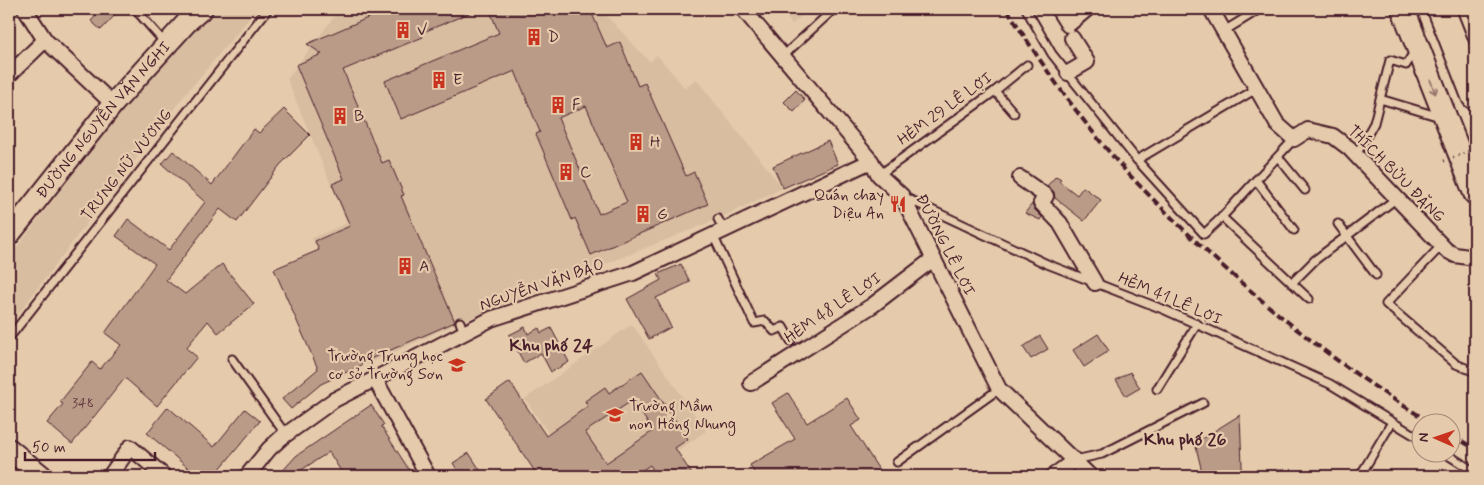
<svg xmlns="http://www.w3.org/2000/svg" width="1484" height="485" font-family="Mynerve,sans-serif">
  <rect width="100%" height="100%" fill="#e5cbac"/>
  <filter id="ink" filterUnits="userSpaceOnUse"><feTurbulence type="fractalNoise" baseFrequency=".02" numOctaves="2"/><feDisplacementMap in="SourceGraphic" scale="10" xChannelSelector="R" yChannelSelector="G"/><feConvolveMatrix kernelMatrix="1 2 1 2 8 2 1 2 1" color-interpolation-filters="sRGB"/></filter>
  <g filter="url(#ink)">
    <!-- built -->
    <g fill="#d8bda1">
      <path d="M213,9H257L179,102L9,326V258L146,77Z"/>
      <path d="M340,9H600L650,62L657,55L685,88L696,79L783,188L718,219L460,322L366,365L312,238L347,223L287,79Z"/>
      <path d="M780,9H810L792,24Z"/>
      <path d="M632,324L706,431L641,476H578L525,399Z"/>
    </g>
    <!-- building -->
    <g fill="#ba9b88" stroke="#4a1f2b" fill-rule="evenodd">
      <path d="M102,9H108L115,15L101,30L91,21Z"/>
      <path d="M367,9H479L421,33L423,37L343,70L382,163L389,160L404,195L401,196L455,322L361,363L362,365L321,384L291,409L282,399L318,369L274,269L319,250L315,241L350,226L332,184L344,179L296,65L322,54L307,44L370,17Z"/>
      <path d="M489,9H590L607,48L620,42L638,86L645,83L686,176L694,172L708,204L591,255L575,218L572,220L536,134L540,132L515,71L401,119L385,81L499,33ZM586,106L627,202L599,214L558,118Z"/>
      <path d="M796,90L805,100L794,112L784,102Z"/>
      <path d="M284,109L310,135L280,165L237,222L220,209L166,280L185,294L222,264L254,304L218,333L208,321L186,348L197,357L157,406L125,378L72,444L47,423L63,404L60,402L92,362L100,369L121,345L105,333L155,264L116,236L128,219L169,250L205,202L162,164L173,151L212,185L254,129L259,133Z"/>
      <path d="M828,141L838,164L783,188L773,166Z"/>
      <path d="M1056,176L1061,179L1059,181L1077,195L1083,187L1101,200L1084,221L1055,198L1054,192L1047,186Z"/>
      <path d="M1032,204L1034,209L1042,217L1040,220L1025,213Z"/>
      <path d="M681,264L690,282L656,298L671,327L649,339L627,299L661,280L658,274Z"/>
      <path d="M525,327L528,334L539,328L541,333L551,328L569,362L551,372L541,353L524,363L509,335Z"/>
      <path d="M1098,334L1109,351L1084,367L1073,350Z"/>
      <path d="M1040,336L1048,349L1031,359L1023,347Z"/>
      <path d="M642,371L688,439L675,448L693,476H657L650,465L633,476H538L486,399L510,382L546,436L588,406L585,401L605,387L609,393ZM633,400L653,431L606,463L585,432Z"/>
      <path d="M1130,372L1140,388L1126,396L1116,380Z"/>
      <path d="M788,393L807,423L847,398L861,420L851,426L883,476H756L750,465L795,439L772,403Z"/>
      <path d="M371,405L384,425L381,426L413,476H344L329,452L292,476H278L296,456Z"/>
      <path d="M168,407L214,447L245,409L260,421L214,476H201L194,470L193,472L147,433Z"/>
      <path d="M1240,415L1242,466L1238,476H1203L1195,443Z"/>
      <path d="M469,453L484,476H461L453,463Z"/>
    </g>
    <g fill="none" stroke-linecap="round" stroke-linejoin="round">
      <!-- lane casing -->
      <g stroke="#4a1f2b" stroke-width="11">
        <g id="lane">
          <path d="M135,9L165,43"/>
          <path d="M1026,9L1052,54L1137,160L1256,89"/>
          <path d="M1224,31L1260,9"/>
          <path d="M783,56L834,9"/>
          <path d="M995,91L1014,113"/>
          <path d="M1380,99L1440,117"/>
          <path d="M1356,155L1374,123L1390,60L1406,65L1414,52"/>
          <path d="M1278,157L1305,190"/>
          <path d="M1137,160L1204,234L1222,217L1294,139"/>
          <path d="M879,175L995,91L1027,65"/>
          <path d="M1256,180L1294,230"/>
          <path d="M904,197L1047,264L1165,310L1330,384L1422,440"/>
          <path d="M1222,217L1309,299"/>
          <path d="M718,219L724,230"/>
          <path d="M1338,224L1376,275"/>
          <path d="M713,235L754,323L765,321L774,331L783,327L791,341"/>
          <path d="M1442,245L1386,304L1456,364L1475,372"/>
          <path d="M1292,283L1315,260L1397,198"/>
          <path d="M460,322L464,333"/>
          <path d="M9,338L268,9"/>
          <path d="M232,359L286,435"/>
          <path d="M1157,389L1197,324"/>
          <path d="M1443,452L1475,472"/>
          <path d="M1075,460L1102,454L1203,403"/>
          <path d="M897,462L999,389"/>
          <path d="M1360,476L1392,422"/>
        </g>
      </g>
      <!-- street casing -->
      <g stroke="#4a1f2b" stroke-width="18">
        <g id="street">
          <path d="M25,9L45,40L113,104"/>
          <path d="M743,9L871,161L879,175L902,196L999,389L1090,476"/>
          <path d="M1058,9L1068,25L1087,9"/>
          <path d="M1211,9L1277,124L1294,139L1308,130L1333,136L1349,148L1446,250L1455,255L1475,258"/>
          <path d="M1068,73L1087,62L1072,38"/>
          <path d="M9,75L45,40"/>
          <path d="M1020,178L1046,196L1041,203L1060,223L1095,283"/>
          <path d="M375,379L428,476"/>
          <path d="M751,383L873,305L933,259"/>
          <path d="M110,476L130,447L164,476"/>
          <path d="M247,476L269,449L281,438L334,400L491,319L633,273L871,161"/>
          <path d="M1053,476L1075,460"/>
        </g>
      </g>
      <!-- secondary casing -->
      <g stroke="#4a1f2b" stroke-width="24">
        <g id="secondary">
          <path id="s1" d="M9,235L113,104L188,21L202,9"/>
          <path d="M9,449L42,476"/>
        </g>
      </g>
      <!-- primary casing -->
      <g stroke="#4a1f2b" stroke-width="26">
        <path id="primary" d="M1403,9L1475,193"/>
      </g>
      <!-- highway casing -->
      <g stroke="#4a1f2b" stroke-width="30">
        <path id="highway" d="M1441,9L1475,96"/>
      </g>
      <!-- lane -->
      <use href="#lane" stroke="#e5cbac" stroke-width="7"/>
      <!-- street -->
      <use href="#street" stroke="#e5cbac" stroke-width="14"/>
      <!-- secondary -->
      <use href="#secondary" stroke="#e5cbac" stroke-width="20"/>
      <!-- primary -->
      <use href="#primary" stroke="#e5cbac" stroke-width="22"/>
      <!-- highway -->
      <use href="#highway" stroke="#e5cbac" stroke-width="26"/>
      <!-- rail -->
      <g stroke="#4a1f2b" stroke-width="4" stroke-dasharray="8 4" stroke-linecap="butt">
        <path d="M1007,9C1038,59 1072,108 1110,153C1131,178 1155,201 1178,224C1255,299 1338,367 1430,422"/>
        <path d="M1452,435L1475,449"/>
      </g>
      <!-- path-bridge -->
      <path stroke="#4a1f2b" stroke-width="3" stroke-dasharray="1 4" stroke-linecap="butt" d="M1444,161L1475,149"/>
    </g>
    <!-- one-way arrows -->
    <defs><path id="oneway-shaft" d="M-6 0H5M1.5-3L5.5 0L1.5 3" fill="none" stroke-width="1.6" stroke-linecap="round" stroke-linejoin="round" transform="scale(1.25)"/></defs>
    <use stroke="#98756c" href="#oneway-shaft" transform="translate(1433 87) rotate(69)"/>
  </g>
  <!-- icons -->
  <defs>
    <g id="building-bare" transform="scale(1.35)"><path d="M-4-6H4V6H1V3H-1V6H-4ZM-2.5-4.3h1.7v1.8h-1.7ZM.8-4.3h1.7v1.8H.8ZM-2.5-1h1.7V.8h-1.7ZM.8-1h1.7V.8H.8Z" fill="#c8321e" stroke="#e5cbac" stroke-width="2.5" paint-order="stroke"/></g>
    <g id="restaurant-bare" transform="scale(1.35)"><path d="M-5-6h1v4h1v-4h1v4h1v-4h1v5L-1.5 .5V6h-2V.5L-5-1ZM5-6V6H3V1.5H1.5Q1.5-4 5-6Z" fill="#c8321e" stroke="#e5cbac" stroke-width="2.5" paint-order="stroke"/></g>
    <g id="school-bare" transform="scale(1.35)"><path d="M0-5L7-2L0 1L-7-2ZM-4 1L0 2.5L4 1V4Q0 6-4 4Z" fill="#c8321e" stroke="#e5cbac" stroke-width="2.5" paint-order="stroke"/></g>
  </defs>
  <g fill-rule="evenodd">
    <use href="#building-bare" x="403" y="30"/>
    <use href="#building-bare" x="534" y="37"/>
    <use href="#building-bare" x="439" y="80"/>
    <use href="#building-bare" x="558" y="105"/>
    <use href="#building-bare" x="340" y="116"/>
    <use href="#building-bare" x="636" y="142"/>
    <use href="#building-bare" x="566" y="172"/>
    <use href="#restaurant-bare" x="898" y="204"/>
    <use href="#building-bare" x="643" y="214"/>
    <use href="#building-bare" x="405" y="266"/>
    <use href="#school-bare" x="457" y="365"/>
    <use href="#school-bare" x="615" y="415"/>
  </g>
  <g text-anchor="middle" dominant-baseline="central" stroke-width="4.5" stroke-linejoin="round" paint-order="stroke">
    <!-- number labels -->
    <g font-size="14" fill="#663e42">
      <text x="83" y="403">348</text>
    </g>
    <!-- poi labels -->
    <g font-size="16" fill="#4a1f2b" stroke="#e5cbac" text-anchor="start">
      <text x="417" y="30">V</text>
      <text x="548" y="37">D</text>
      <text x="453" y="80">E</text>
      <text x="572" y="105">F</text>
      <text x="354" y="116">B</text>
      <text x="650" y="142">H</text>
      <text x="580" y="172">C</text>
      <text x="884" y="195" text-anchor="end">Quán chay<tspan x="884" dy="18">Diệu An</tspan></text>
      <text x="657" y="214">G</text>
      <text x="419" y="266">A</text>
      <text x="443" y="356" text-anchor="end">Trường Trung học<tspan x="443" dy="18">cơ sở Trường Sơn</tspan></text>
      <text x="629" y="406">Trường Mầm<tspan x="629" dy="18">non Hồng Nhung</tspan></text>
    </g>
    <!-- street labels -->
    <g font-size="16" fill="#4a1f2b" stroke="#e5cbac">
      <text transform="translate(945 109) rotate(-36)">HẺM 29 LÊ LỢI</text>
      <text stroke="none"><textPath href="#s1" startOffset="149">ĐƯỜNG NGUYỄN VĂN NGHI</textPath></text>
      <text transform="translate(127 165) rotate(-52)">TRƯNG NỮ VƯƠNG</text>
      <text transform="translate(1396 174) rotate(45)">THÍCH BỬU ĐĂNG</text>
      <text transform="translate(945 245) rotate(63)">ĐƯỜNG LÊ LỢI</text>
      <text transform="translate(542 285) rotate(-19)">NGUYỄN VĂN BẢO</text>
      <text transform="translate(1170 299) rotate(23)">HẺM 41 LÊ LỢI</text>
      <text transform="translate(833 308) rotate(-34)">HẺM 48 LÊ LỢI</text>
    </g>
    <!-- neighbourhood labels -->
    <g font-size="18" font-weight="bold" fill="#4a1f2b" stroke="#e5cbac">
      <text x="551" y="346">Khu phố 24</text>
      <text x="1185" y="440">Khu phố 26</text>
    </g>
  </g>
  <!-- margin -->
  <rect width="1484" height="485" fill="none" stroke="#e5cbac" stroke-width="30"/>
  <rect x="15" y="15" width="1454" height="455" fill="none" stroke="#4a1f2b" stroke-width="2" filter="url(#ink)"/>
  <!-- north arrow -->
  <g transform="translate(1436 438) rotate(272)"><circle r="24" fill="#e5cbac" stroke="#a78678"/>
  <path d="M0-4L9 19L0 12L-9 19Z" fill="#c8321e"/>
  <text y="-8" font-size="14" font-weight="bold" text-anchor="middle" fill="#4a1f2b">N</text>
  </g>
  <!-- scale -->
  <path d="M25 452v8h130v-8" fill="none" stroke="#4a1f2b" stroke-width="2.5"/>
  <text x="32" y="452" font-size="15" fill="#4a1f2b" stroke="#e5cbac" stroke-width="4" paint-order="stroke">50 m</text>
</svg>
